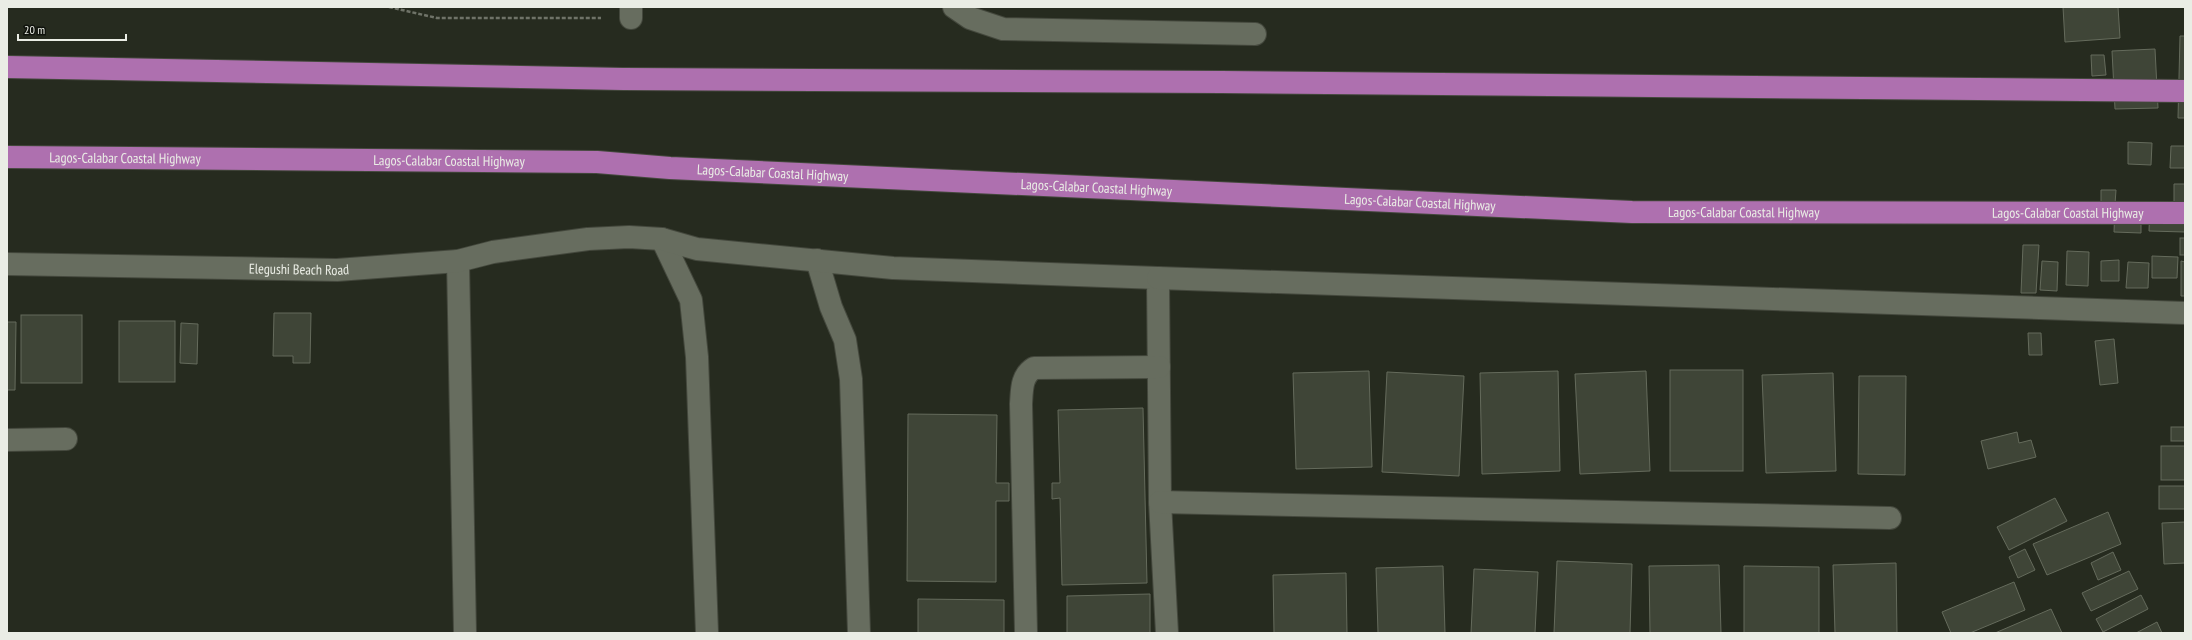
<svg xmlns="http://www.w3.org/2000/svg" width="2192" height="640" font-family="'PT Sans Narrow',sans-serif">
  <rect width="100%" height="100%" fill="#262b1f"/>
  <!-- building -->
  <g fill="#3f4537" stroke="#656b5c">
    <path d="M2063,7H2118L2120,38L2065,42Z"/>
    <path d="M2180,36H2185V118H2178Z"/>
    <path d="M2155,49L2158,108L2115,109L2112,51Z"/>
    <path d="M2091,55H2104L2106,75L2092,76Z"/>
    <path d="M2128,142L2152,143L2151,165L2128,164Z"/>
    <path d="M2171,146H2185V168H2170Z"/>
    <path d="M2174,184H2185V232L2149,231L2150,204L2174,205Z"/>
    <path d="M2101,190H2116L2115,204H2101Z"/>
    <path d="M2115,206L2141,207V233L2114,232Z"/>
    <rect x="2180" y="238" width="5" height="17"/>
    <path d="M2023,245H2039L2036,293H2021Z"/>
    <path d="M2067,251L2089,252L2088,286L2066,285Z"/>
    <path d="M2152,256L2178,257L2177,278H2152Z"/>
    <path d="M2119,260V281H2101V261Z"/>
    <path d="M2042,261L2058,262L2057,291L2040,290Z"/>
    <path d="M2181,261L2185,262V296H2181Z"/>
    <path d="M2128,262L2149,263L2148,288H2126Z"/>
    <path d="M274,313H311L310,363H293V356H273Z"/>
    <rect x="21" y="315" width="61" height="68"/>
    <rect x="119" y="321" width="56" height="61"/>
    <path d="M7,322H16L15,390H7Z"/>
    <path d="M181,323L198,324L197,364L180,363Z"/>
    <path d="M2028,333H2041L2042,355H2029Z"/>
    <path d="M2114,339L2118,383L2100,385L2095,341Z"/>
    <rect x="1670" y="370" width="73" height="101"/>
    <path d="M1369,371L1372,467L1296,469L1293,373Z"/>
    <path d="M1558,371L1560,471L1482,474L1480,373Z"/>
    <path d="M1646,371L1650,471L1580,474L1575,374Z"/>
    <path d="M1387,372L1464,376L1459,476L1382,472Z"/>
    <path d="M1833,373L1836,471L1766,473L1762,375Z"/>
    <path d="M1859,376H1906L1905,475L1858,474Z"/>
    <path d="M1143,408L1147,583L1062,585L1060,498L1052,499V483H1060L1058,410Z"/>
    <path d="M908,414L997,415L996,483H1009V501H996V582L907,581Z"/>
    <rect x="2171" y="427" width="14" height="14"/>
    <path d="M2017,432L2019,443L2031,440L2036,457L1988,469L1981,441Z"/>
    <rect x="2161" y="446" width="24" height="34"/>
    <rect x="2159" y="486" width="26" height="23"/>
    <path d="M2055,498L2067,521L2009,550L1997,527Z"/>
    <path d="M2108,512L2121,544L2047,575L2033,544Z"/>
    <path d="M2185,522V563L2164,564L2162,523Z"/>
    <path d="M2025,549L2035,570L2018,578L2009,557Z"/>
    <path d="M2113,552L2121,570L2098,580L2091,563Z"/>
    <path d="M1557,561L1632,564L1630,633H1554Z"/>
    <path d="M1896,563L1897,633H1835L1833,565Z"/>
    <path d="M1719,565L1721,633H1650L1649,566Z"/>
    <path d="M1443,566L1445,633H1378L1376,568Z"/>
    <path d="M1744,566L1819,567V633H1744Z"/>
    <path d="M1474,569L1538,572L1535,633H1471Z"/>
    <path d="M2129,571L2138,589L2091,611L2082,593Z"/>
    <path d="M1346,573L1347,633H1274L1273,575Z"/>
    <path d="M2014,582L2025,610L1970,633H1951L1942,612Z"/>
    <path d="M1150,594V633H1067V596Z"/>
    <path d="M2141,595L2148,609L2103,632L2096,619Z"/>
    <path d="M918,599L1004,600V633H918Z"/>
    <path d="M2051,609L2062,633H1995Z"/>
    <path d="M2157,622L2162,633H2136Z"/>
  </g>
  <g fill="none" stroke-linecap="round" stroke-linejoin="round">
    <!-- minor casing -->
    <g stroke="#44483d" stroke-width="24">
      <g id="minor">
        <path d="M631,7V18"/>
        <path d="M954,7L970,18L1003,29L1255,34"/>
        <path d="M662,239L691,300L697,357L707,633"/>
        <path d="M817,260L831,307L845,340L851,379L859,633"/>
        <path d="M458,261L465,633"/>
        <path id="s1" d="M7,264L337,270L458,261L493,252L588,239L629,237L662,239L697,249L893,268L1158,278L1160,502L1167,633"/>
        <path d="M1158,278L2185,313"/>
        <path d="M7,440L66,439"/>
        <path d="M1160,502L1890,518"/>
        <path d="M1026,633L1021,404C1022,390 1021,376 1034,368L1159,367"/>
      </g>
    </g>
    <!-- highway casing -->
    <g stroke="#44483d" stroke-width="24">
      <g id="highway">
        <path d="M7,67L623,79L1221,82L2185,91"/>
        <path id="s2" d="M7,157L597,162L670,168L1632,212L2185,213"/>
      </g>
    </g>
    <!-- path -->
    <path stroke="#6f7368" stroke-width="2.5" stroke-dasharray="4 2" stroke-linecap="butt" d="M389,7L437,18H601"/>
    <!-- minor -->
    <use href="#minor" stroke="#676d5f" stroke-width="22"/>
    <!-- highway -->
    <use href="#highway" stroke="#ae70af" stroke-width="22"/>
  </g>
  <g text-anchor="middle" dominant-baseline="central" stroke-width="3.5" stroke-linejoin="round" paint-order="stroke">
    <!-- street labels -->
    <g font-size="14" fill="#eaede5" stroke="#10130d">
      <text stroke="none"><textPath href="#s2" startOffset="118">Lagos-Calabar Coastal Highway</textPath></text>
      <text stroke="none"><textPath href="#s2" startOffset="442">Lagos-Calabar Coastal Highway</textPath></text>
      <text stroke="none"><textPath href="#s2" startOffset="766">Lagos-Calabar Coastal Highway</textPath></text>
      <text stroke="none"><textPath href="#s2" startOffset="1090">Lagos-Calabar Coastal Highway</textPath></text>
      <text stroke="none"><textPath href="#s2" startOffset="1414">Lagos-Calabar Coastal Highway</textPath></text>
      <text stroke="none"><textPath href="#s2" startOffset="1738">Lagos-Calabar Coastal Highway</textPath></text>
      <text stroke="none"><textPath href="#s2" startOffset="2062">Lagos-Calabar Coastal Highway</textPath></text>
      <text stroke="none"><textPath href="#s1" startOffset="292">Elegushi Beach Road</textPath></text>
    </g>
  </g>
  <!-- border -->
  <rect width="2192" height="640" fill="none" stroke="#eaede5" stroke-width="16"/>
  <!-- scale -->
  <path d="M18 34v6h108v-6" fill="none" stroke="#eaede5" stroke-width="2"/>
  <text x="24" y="34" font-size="12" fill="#eaede5" stroke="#10130d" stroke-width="3" paint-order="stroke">20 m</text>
</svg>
